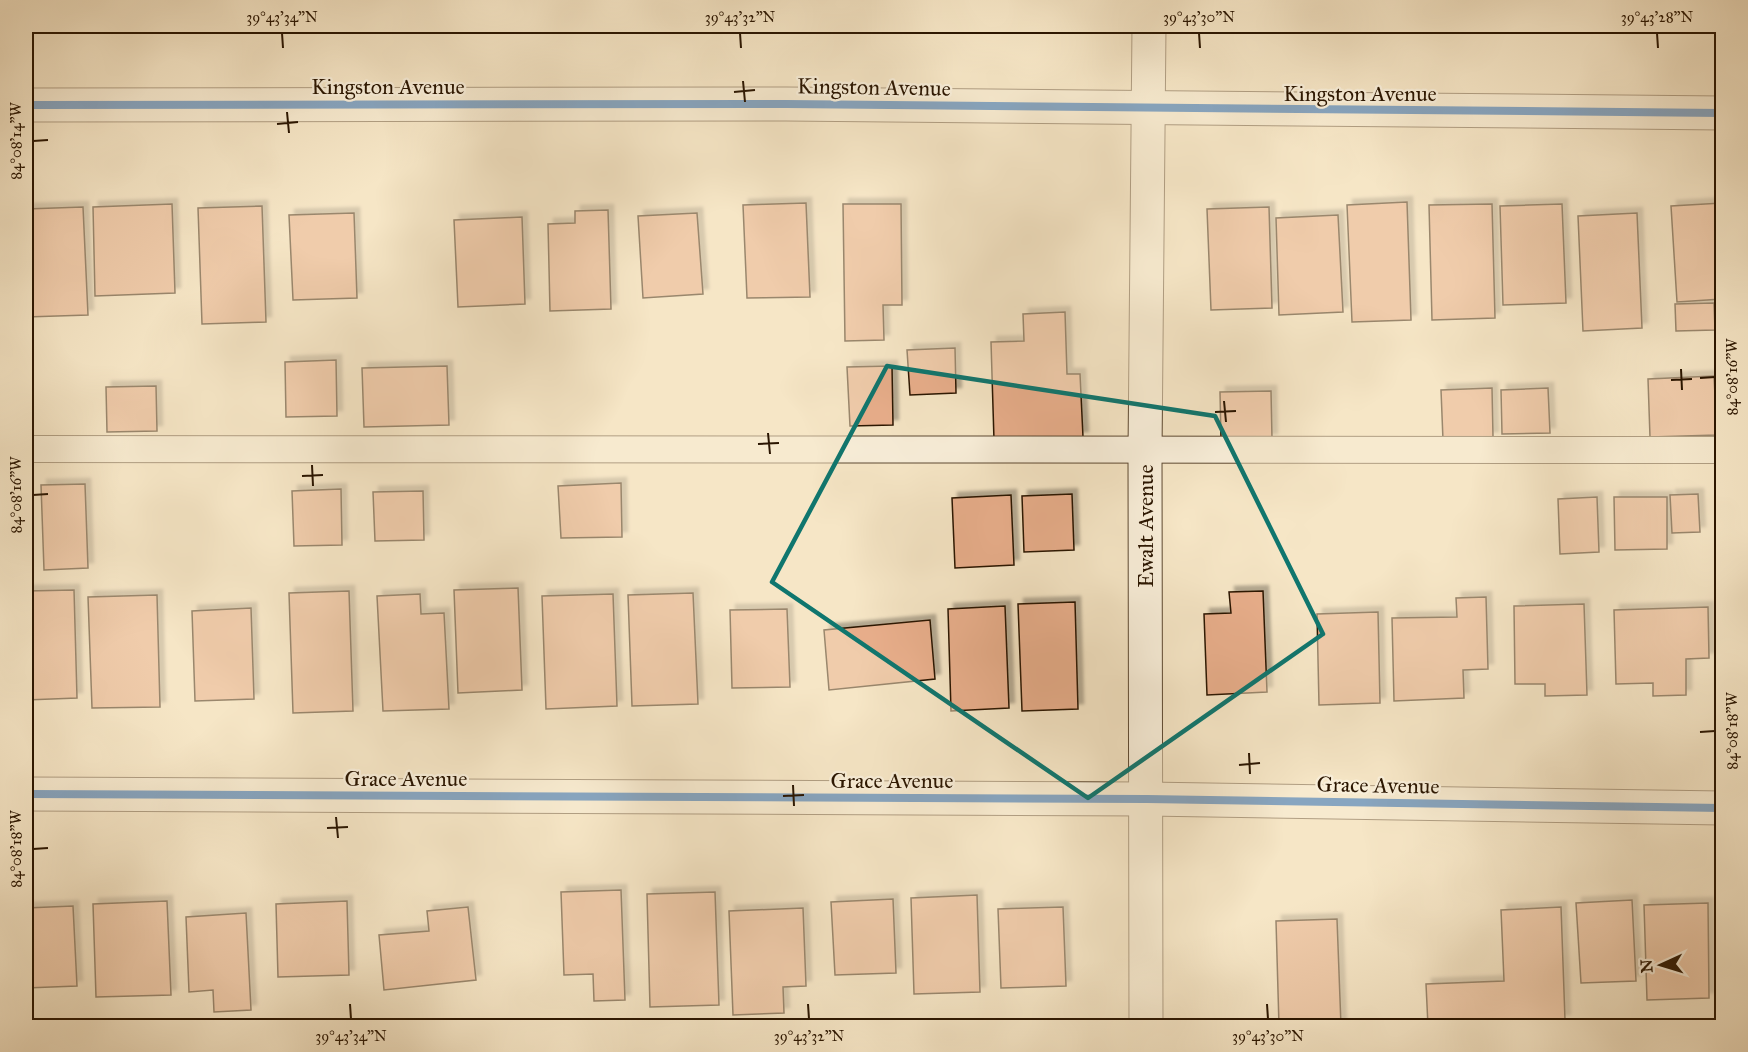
<svg xmlns="http://www.w3.org/2000/svg" width="1748" height="1052" font-family="'IM FELL Great Primer',serif">
  <defs>
    <filter id="shadow"><feDropShadow dx="5.5" dy="-5.5" stdDeviation="1.5" flood-color="#0004"/></filter>
  </defs>
  <rect width="100%" height="100%" fill="#f6e6c6"/>
  <filter id="stains"><feTurbulence type="fractalNoise" baseFrequency=".00333" numOctaves="4"/><feColorMatrix values="0 0 0 0 .2 0 0 0 0 .09 0 0 0 0 .02 0 0 0 .5 -.17"/></filter>
  <radialGradient id="worn" r=".72"><stop offset=".6" stop-color="#630" stop-opacity="0"/><stop offset="1" stop-color="#630" stop-opacity=".3"/></radialGradient>
  <!-- building -->
  <g fill="#e8ae8b" stroke="#2a1500" stroke-width="1.5" filter="url(#shadow)">
    <path d="M1407,202L1411,320L1352,322L1347,205Z"/>
    <path d="M806,203L810,297L747,298L743,205Z"/>
    <path d="M1722,203V299L1677,302L1671,206Z"/>
    <path d="M172,204L175,293L95,296L93,207Z"/>
    <path d="M843,204H901L902,305H883L884,340L845,341Z"/>
    <path d="M1492,204L1495,318L1432,320L1429,205Z"/>
    <path d="M1562,204L1566,303L1503,305L1500,206Z"/>
    <path d="M262,206L266,322L202,324L198,208Z"/>
    <path d="M83,207L88,315L26,317V209Z"/>
    <path d="M1269,207L1272,308L1211,310L1207,209Z"/>
    <path d="M608,210L611,309L550,311L548,224L575,223V211Z"/>
    <path d="M354,213L357,298L293,300L289,215Z"/>
    <path d="M697,213L703,294L643,298L638,216Z"/>
    <path d="M1637,213L1642,328L1583,331L1578,216Z"/>
    <path d="M1338,215L1343,312L1279,315L1276,218Z"/>
    <path d="M522,217L525,304L458,307L454,220Z"/>
    <path d="M1714,303L1715,330L1676,331L1675,304Z"/>
    <path d="M1065,312L1067,374H1080L1083,437L994,440L991,342L1024,341L1023,314Z"/>
    <path d="M955,348L956,393L910,395L907,350Z"/>
    <path d="M336,360L337,416L286,417L285,362Z"/>
    <path d="M447,366L449,425L364,427L362,368Z"/>
    <path d="M892,366L893,425L850,426L847,367Z"/>
    <path d="M1714,376L1717,435L1650,437L1648,379Z"/>
    <path d="M156,386L157,431L107,432L106,387Z"/>
    <path d="M1492,388L1493,437L1443,440L1441,390Z"/>
    <path d="M1548,388L1550,433L1502,434L1501,390Z"/>
    <path d="M1271,391L1272,439L1221,440L1220,392Z"/>
    <path d="M621,483L622,537L561,538L558,486Z"/>
    <path d="M85,484L88,568L44,570L41,485Z"/>
    <path d="M341,489L342,545L294,546L292,491Z"/>
    <path d="M423,491L424,540L375,541L373,492Z"/>
    <path d="M1072,494L1074,550L1024,552L1022,496Z"/>
    <path d="M1698,494L1700,532L1672,533L1670,495Z"/>
    <path d="M1011,495L1014,565L955,568L952,498Z"/>
    <path d="M1597,497L1599,552L1560,554L1558,499Z"/>
    <path d="M1614,497H1667V549L1615,550Z"/>
    <path d="M518,588L522,690L458,693L454,590Z"/>
    <path d="M74,590L77,698L26,700V591Z"/>
    <path d="M349,591L353,711L293,713L289,593Z"/>
    <path d="M1263,591L1267,692L1207,695L1204,614L1231,613L1229,592Z"/>
    <path d="M693,593L698,704L632,706L628,595Z"/>
    <path d="M420,594L421,614L444,613L449,709L383,711L377,596Z"/>
    <path d="M613,594L617,706L546,709L542,596Z"/>
    <path d="M157,595L160,707L92,708L88,597Z"/>
    <path d="M1486,597L1488,669L1463,670L1464,698L1394,701L1392,618L1457,617L1456,598Z"/>
    <path d="M1075,602L1078,709L1022,711L1018,604Z"/>
    <path d="M1584,604L1587,695L1545,696V684H1515L1514,606Z"/>
    <path d="M1005,606L1009,708L951,711L948,609Z"/>
    <path d="M1708,607L1709,658L1686,659V695L1653,696V683L1616,684L1614,610Z"/>
    <path d="M251,608L254,699L195,701L192,611Z"/>
    <path d="M787,609L790,687L732,688L730,610Z"/>
    <path d="M1378,612L1380,703L1319,705L1317,614Z"/>
    <path d="M930,620L935,679L829,690L824,630Z"/>
    <path d="M621,890L625,1000L594,1001L593,974L564,975L561,892Z"/>
    <path d="M715,892L719,1005L650,1007L647,894Z"/>
    <path d="M977,895L980,992L914,994L911,898Z"/>
    <path d="M893,899L896,973L835,975L831,902Z"/>
    <path d="M1632,900L1636,981L1581,983L1576,903Z"/>
    <path d="M167,901L171,995L96,997L93,904Z"/>
    <path d="M347,901L349,975L278,977L276,904Z"/>
    <path d="M1708,903L1709,998L1647,1000L1644,905Z"/>
    <path d="M73,906L77,986L26,988V908Z"/>
    <path d="M468,907L476,980L384,990L379,935L429,931L427,911Z"/>
    <path d="M1063,907L1066,986L1001,988L998,909Z"/>
    <path d="M1561,907L1565,1020L1499,1022V1026H1428L1426,984L1504,981L1501,910Z"/>
    <path d="M803,908L806,986L783,987L784,1013L733,1015L729,911Z"/>
    <path d="M246,913L251,1010L214,1012L213,990L189,992L186,917Z"/>
    <path d="M1337,919L1341,1026H1279L1276,921Z"/>
  </g>
  <g fill="none" stroke-linecap="round" stroke-linejoin="round">
    <!-- lane casing -->
    <g stroke="#5d4932" stroke-width="28">
      <path id="lane" d="M26,449L1722,450"/>
    </g>
    <!-- street casing -->
    <g stroke="#5d4932" stroke-width="35">
      <g id="street">
        <path d="M26,105L786,104L1722,113"/>
        <path d="M26,794L1147,799L1722,808"/>
        <path d="M1146,1026L1145,452L1149,26"/>
      </g>
    </g>
    <!-- lane -->
    <use href="#lane" stroke="#f9efda" stroke-width="26"/>
    <!-- street -->
    <use href="#street" stroke="#f9efda" stroke-width="33"/>
    <!-- cycleway casing -->
    <g stroke="#f9efda" stroke-width="11">
      <g id="cycleway">
        <path d="M26,105L786,104L1722,113"/>
        <path d="M26,794L1147,799L1722,808"/>
      </g>
    </g>
    <!-- cycleway -->
    <use href="#cycleway" stroke="#0057b8" stroke-width="8"/>
  </g>
  <!-- marked area -->
  <path d="M0 0H1748V1052H0ZM887,366L1215,416L1323,634L1088,798L772,582Z" fill="#f6e6c6" fill-opacity=".55" fill-rule="evenodd"/>
  <path fill="none" stroke="#0f766e" stroke-width="4.5" stroke-linejoin="round" d="M887,366L1215,416L1323,634L1088,798L772,582Z"/>
  <!-- ticks -->
  <path fill="none" stroke="#2a1500" stroke-width="2" d="M282,33L283,48M740,33L741,48M1199,33L1200,48M1657,33L1658,48M743,81L745,102M734,92L755,90M287,112L289,133M277,124L298,122M33,141L48,140M1681,369L1682,390M1700,378L1715,377M1671,380L1692,379M1224,401L1226,422M1215,412L1236,411M768,433L770,454M758,444L779,443M312,465L313,486M302,476L323,475M33,495L48,494M1700,732L1715,731M1249,753L1250,774M1239,765L1260,763M793,785L794,806M783,796L804,795M336,817L338,838M327,828L348,827M33,849L48,848M350,1004L351,1019M808,1004L809,1019M1267,1004L1268,1019"/>
  <g text-anchor="middle" dominant-baseline="central" stroke-width="4.5" stroke-linejoin="round" paint-order="stroke">
    <!-- street labels -->
    <g font-size="22" fill="#2a1500" stroke="#f9efda">
      <text x="388" y="86">Kingston Avenue</text>
      <text transform="translate(874 87) rotate(1)">Kingston Avenue</text>
      <text x="1360" y="93">Kingston Avenue</text>
      <text transform="translate(1145 526) rotate(-90)">Ewalt Avenue</text>
      <text x="406" y="778">Grace Avenue</text>
      <text x="892" y="780">Grace Avenue</text>
      <text transform="translate(1378 785) rotate(1)">Grace Avenue</text>
    </g>
  </g>
  <!-- margin -->
  <rect width="1748" height="1052" fill="none" stroke="#f6e6c6" stroke-width="66"/>
  <!-- north arrow -->
  <g transform="translate(1661 965) rotate(266)" stroke="#f9efda" stroke-width="4.5" paint-order="stroke">
  <path d="M0-4.5L10 22L0 15L-10 22Z" fill="#2a1500"/>
  <text y="-9" font-size="16" font-weight="bold" text-anchor="middle" fill="#2a1500">N</text>
  </g>
  <rect x="33" y="33" width="1682" height="986" fill="none" stroke="#2a1500" stroke-width="2"/>
  <g font-size="15" text-anchor="middle" fill="#2a1500">
    <text x="282" y="22">39°43'34"N</text>
    <text x="740" y="22">39°43'32"N</text>
    <text x="1199" y="22">39°43'30"N</text>
    <text x="1657" y="22">39°43'28"N</text>
    <text transform="translate(16 141) rotate(-90)" y="5">84°08'14"W</text>
    <text transform="translate(1732 377) rotate(-90)" y="5">84°08'16"W</text>
    <text transform="translate(16 495) rotate(-90)" y="5">84°08'16"W</text>
    <text transform="translate(1732 731) rotate(-90)" y="5">84°08'18"W</text>
    <text transform="translate(16 849) rotate(-90)" y="5">84°08'18"W</text>
    <text x="351" y="1041">39°43'34"N</text>
    <text x="809" y="1041">39°43'32"N</text>
    <text x="1268" y="1041">39°43'30"N</text>
  </g>
  <rect width="100%" height="100%" filter="url(#stains)"/>
  <rect width="100%" height="100%" fill="url(#worn)"/>
</svg>
